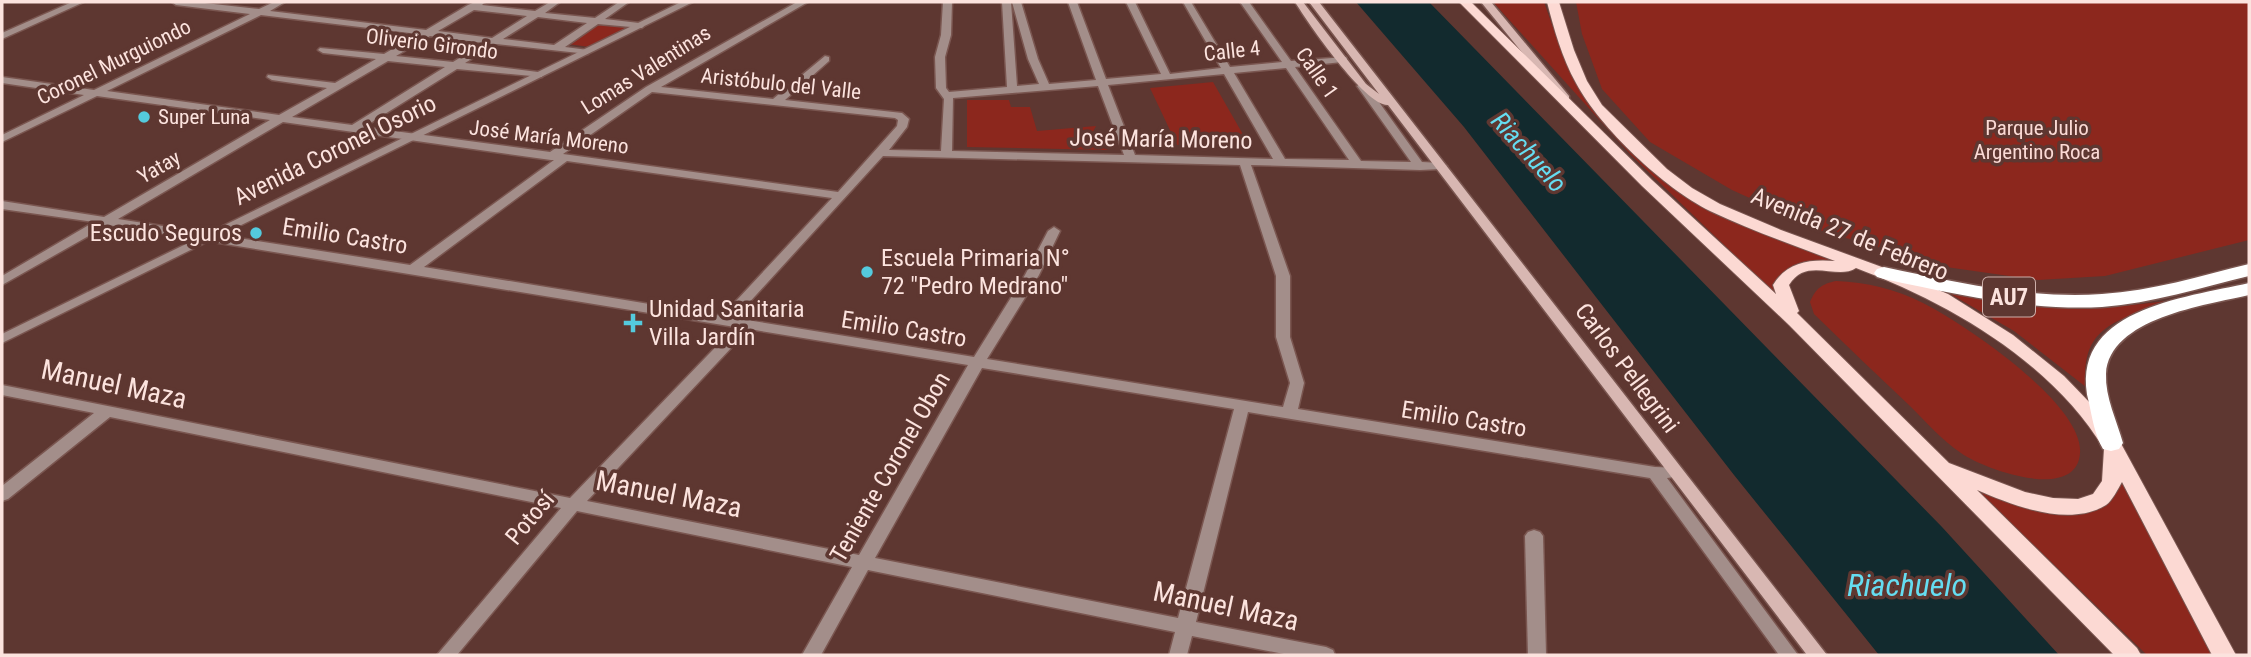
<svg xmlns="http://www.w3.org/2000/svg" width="2251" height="657" font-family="'Roboto Condensed',sans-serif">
  <rect width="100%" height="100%" fill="#5e3731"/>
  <!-- green -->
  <g fill="#8c271d">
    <path d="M1493,2H1544C1557,38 1567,72 1590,103L1678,189L1846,263L1808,262L1778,297L1631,155Z"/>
    <path d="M1576,2H2249V240L2105,276L2038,280L1946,267L1822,231L1732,190L1650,142L1602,89L1582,34Z"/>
    <path d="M599,24L631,27L590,47L568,44Z"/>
    <path d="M1213,82L1245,138L1177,145L1150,88Z"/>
    <path d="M967,100H1009L1011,107H1030L1037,131L1096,126L1087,143L1109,150L967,147Z"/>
    <path d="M1836,281C1867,282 1895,289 1923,303C1963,323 2084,404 2080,453C2077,503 1983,469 1961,453C1942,440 1926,422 1910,406C1878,376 1846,345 1814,314L1810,302C1816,288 1822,284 1836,281Z"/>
    <path d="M1942,289C2020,305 2086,313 2165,301C2118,322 2080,325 2086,387L2014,331Z"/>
    <path d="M2122,478L2214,655H2147L1972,485L2065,511Z"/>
  </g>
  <!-- water -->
  <path fill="#122a2e" d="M1356,2H1429L1942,527L2059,655H1879L1734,475L1464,127Z"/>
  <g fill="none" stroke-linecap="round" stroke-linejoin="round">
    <!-- minor casing -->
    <g stroke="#7a5650" stroke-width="3">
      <g id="minor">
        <path d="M72,2H84L2,39V33Z"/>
        <path d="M172,2H196L259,9L274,2H285L270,11L426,30L468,5L475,2H485L482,5L535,11L550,2H560L545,13L595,18L619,2H629L605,19L639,23L644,26L642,28L598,24L565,47L588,50V54L496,44L465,63L538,72L542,73V77L457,69L364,127L550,152L646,87L797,2H808L661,87L773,99L825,56L829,57V61L785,100L902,113L909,119L907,127L889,150L941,151L944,99L936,88L935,57L941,35L943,2H952L951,35L945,57L946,88L949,92L1007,87L1002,2H1011L1017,86L1039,84L1028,59L1012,2H1021L1038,59L1049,84L1096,80L1068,2H1077L1106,79L1161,74L1126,2H1135L1170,74L1221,68L1183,2H1191L1230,67L1282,62L1240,2H1249L1291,61L1346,57L1347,59L1342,62L1295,67L1361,161L1411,162L1357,86L1362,83L1366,84L1422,162L1441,163L1447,166L1441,169L1420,170L1251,165L1290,276V337L1304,383L1298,409L1655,467L1681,468L1683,472L1681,476L1667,478L1798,655H1779L1650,478L1248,412L1196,622L1326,647L1333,650L1335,655H1289L1192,636L1187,655H1169L1175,632L868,570L821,655H802L852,567L577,511L457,655H437L561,508L110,417L8,499L2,501V486L94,413L2,395V385L570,498L735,327L108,225L2,285V276L94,222L2,209V201L104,217L270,120L97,96L2,142V135L84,95L2,83V77L94,90L250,14L176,5ZM474,10L527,16L492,38L438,31ZM261,15L418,34L384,54L320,48L318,50L323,53L376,59L335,83L268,75L267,77L272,80L327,88L279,115L107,91ZM538,17L587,23L554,45L503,39ZM430,36L484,43L453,62L396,56ZM388,61L445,67L352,125L292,117ZM1286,68L1349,160L1285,159L1234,73ZM1224,74L1273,159L1135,155L1108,85ZM1098,86L1124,155L952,151L953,98ZM652,92L895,118L898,120L897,126L838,192L563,154ZM283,122L551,160H554L410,265L118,219ZM883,156L1240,165L1276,276V337L1290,383L1283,407L987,359L1039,275L1060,231L1054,227L1048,231L1025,275L974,357L735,318ZM567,161L832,198L722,316L424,267ZM749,329L968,365L859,555L587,501ZM982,368L1234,409L1178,618L875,558Z"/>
        <path d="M1534,530L1540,532L1543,536L1546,655H1528L1525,536L1528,532Z"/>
      </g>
    </g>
    <!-- tertiary casing -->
    <g stroke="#7a5650" stroke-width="3">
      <path id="tertiary" d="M681,2H693L2,343V334Z"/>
    </g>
    <!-- secondary casing -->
    <g stroke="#7a5650" stroke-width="3">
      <g id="secondary">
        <path d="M1295,2H1303L1366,84L1379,94L1309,2H1319L1827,655H1807L1388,105C1365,106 1308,23 1295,2Z"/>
        <path d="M1481,2H1491L1569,96V100H1561Z"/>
      </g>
    </g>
    <!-- primary casing -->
    <g stroke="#7a5650" stroke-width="2">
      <path id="primary" d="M1459,2H1471L1652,180L1776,294L1773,285C1787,262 1809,259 1835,261C1793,245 1750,230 1710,211C1664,188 1600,128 1576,83C1562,58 1554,29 1547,2H1559L1574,50L1587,81L1602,105L1667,169L1692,188L1720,204L1781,230L1890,270L1948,294L2013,335L2064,376L2093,406L2118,438L2236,655H2212L2122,482C2118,489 2112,501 2106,505C2069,528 2012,505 1977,490L2137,648L2141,655H2114L1789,325L1642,186ZM1856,268C1949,303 2052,362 2104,449L2102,481L2093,494L2078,499L2053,498L2025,492L1949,463L1797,313L1799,311L1789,285C1807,256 1837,281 1856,268Z"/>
    </g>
    <!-- motorway casing -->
    <g stroke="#7a5650" stroke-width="3">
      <g id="motorway">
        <path d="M2249,264V276C2200,288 2153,303 2102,307C2029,311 1955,294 1884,279L1877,277L1874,273L1877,269L1884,267C1955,282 2028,299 2102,294C2152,291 2200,276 2249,264Z"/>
        <path d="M2249,283V295C2206,305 2109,318 2106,374C2105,397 2117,421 2123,443L2119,449L2111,451L2103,449C2095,436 2092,417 2089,403C2066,309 2184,298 2249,283Z"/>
      </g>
    </g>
    <!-- minor -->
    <use href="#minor" fill="#a38e8a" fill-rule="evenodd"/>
    <!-- tertiary -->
    <use href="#tertiary" fill="#a38e8a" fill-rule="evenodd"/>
    <!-- secondary -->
    <use href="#secondary" fill="#d8b7b2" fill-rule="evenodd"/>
    <!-- primary -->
    <use href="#primary" fill="#fcd9d3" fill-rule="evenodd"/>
    <!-- motorway -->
    <use href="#motorway" fill="#fff" fill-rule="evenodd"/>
  </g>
  <!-- markers -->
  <g fill="#54cadd" stroke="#5e3731" stroke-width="2.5">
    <circle cx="144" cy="117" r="7"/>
    <circle cx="256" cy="233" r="7"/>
    <circle cx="867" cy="272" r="7"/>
    <path d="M629.5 312.5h7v7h7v7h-7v7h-7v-7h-7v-7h7z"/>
  </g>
  <g text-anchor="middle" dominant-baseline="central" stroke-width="7" stroke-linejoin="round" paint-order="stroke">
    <!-- far-street labels -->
    <g font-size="21" fill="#fce3de" stroke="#5e3731">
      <text transform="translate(432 44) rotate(7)">Oliverio Girondo</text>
      <text transform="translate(1232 51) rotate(-6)">Calle 4</text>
      <text transform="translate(114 62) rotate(-26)">Coronel Murguiondo</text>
      <text transform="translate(646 70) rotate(-32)">Lomas Valentinas</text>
      <text transform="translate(1317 73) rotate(55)">Calle 1</text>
      <text transform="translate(781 84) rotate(6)">Aristóbulo del Valle</text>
      <text transform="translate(549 137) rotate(7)">José María Moreno</text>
      <text transform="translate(159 167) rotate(-30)">Yatay</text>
    </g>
    <!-- far-poi labels -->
    <g font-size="21" fill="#fce3de" stroke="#5e3731" text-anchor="start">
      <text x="158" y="117">Super Luna</text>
    </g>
    <!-- far-park labels -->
    <g font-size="21" fill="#fbdad5" stroke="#5e3731">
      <text x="2037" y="128">Parque Julio<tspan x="2037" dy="24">Argentino Roca</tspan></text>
    </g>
    <!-- shield labels -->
    <rect fill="#5e3731" stroke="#cdafaa" stroke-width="2" x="1983" y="277.5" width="52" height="39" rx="5"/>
    <g font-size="23" font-weight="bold" fill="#fce3de">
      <text x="2009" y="297">AU7</text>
    </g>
    <!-- street labels -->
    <g font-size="24" fill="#fce3de" stroke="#5e3731">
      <text transform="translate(1161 139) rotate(1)">José María Moreno</text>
      <text transform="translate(335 150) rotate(-26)">Avenida Coronel Osorio</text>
      <text transform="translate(1850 234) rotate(22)">Avenida 27 de Febrero</text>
      <text transform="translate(345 236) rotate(9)">Emilio Castro</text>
      <text transform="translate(904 329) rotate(9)">Emilio Castro</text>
      <text transform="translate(1627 368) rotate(53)">Carlos Pellegrini</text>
      <text transform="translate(1464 419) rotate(9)">Emilio Castro</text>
      <text transform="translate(890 467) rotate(-60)">Teniente Coronel Obon</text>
      <text transform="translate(530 518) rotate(-50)">Potosí</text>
    </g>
    <!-- poi labels -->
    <g font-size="24" fill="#fce3de" stroke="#5e3731" text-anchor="start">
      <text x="242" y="233" text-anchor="end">Escudo Seguros</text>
      <text x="881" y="258">Escuela Primaria N°<tspan x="881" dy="28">72 "Pedro Medrano"</tspan></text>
      <text x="649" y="309">Unidad Sanitaria<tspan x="649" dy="28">Villa Jardín</tspan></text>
    </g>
    <!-- water labels -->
    <g font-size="26" font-style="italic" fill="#65ddf1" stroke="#5e3731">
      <text transform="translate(1529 152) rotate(48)">Riachuelo</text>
    </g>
    <!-- near-street labels -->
    <g font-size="28" fill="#fce3de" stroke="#5e3731">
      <text transform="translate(114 384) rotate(12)">Manuel Maza</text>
      <text transform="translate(669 494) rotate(11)">Manuel Maza</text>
      <text transform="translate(1226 606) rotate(12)">Manuel Maza</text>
    </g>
    <!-- near-water labels -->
    <g font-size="32" font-style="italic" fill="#65ddf1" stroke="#5e3731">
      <text x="1907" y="585">Riachuelo</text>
    </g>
  </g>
  <!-- border -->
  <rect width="2251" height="657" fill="none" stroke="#fce3de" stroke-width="7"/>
</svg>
